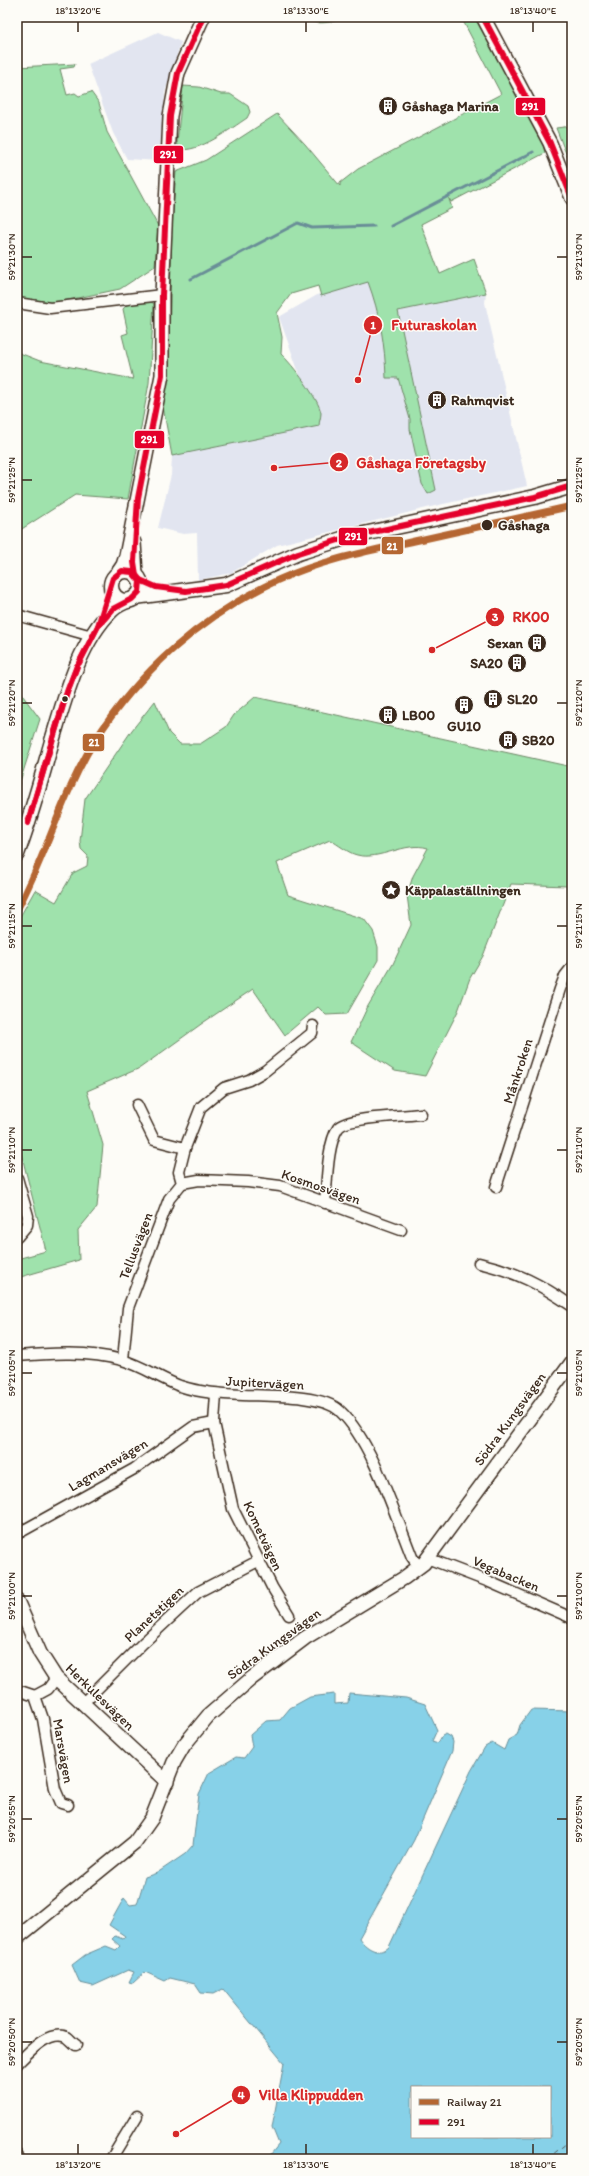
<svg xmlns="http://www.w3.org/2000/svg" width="589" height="2176" font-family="Itim,sans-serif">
  <rect width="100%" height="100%" fill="#fdfcf7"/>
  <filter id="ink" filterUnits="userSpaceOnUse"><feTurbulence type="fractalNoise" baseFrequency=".025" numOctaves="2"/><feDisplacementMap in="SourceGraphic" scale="8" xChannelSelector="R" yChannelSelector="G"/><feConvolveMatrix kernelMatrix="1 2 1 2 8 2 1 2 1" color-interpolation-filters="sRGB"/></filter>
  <g filter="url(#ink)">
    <!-- built -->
    <g fill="#e2e5f0">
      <path d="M158,32L181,42L165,92L159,161L127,159L113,133L88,64Z"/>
      <path d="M370,262L398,311L486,293L485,303L527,486L439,505L277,545L231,573L198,580L197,533L183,534L158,528L171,475L172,456L318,426L279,317L319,294L348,281Z"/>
    </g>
    <!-- green -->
    <g fill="#9fe2ac" stroke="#6d8665">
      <path d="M304,17H347C335,22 314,27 304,17Z"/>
      <path d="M461,17H476L538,125L545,153L451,202L448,196L452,208L421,224L440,274L474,259L486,293L398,311L436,490L428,494L422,484L410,429V419L398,378H386C385,345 380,314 368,282L321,296L318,286L291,294L277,313L282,337L281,354C292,364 319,399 321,413C321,417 319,422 319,426L172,456L163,407L169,343L172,220L176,172L206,160L277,114L305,144L340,186V183L358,169L501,94Z"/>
      <path d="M75,64L74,67L60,69L67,95L75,93L79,96L91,92L99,103L107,132L158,226L155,266L120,289L63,301L49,312L18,308L17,318V67Z"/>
      <path d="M183,86L199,87L221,94H230L248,106L250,112L247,118C232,128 197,154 179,149L177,142Z"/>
      <path d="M572,126V169L556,128Z"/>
      <path d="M149,300L154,304L149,383L128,499L75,495L17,532V352L40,361L133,379L122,335L128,333L123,309L128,303Z"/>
      <path d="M17,688L40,719L17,791Z"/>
      <path d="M255,697L572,767V881L567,886L511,884L483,956L470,978L458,1011L425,1076L395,1071L351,1042L368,1006L393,964L411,925L407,895L413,876L428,848C405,841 380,861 357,855C348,853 338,844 330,840L277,863L288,895L364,919L373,931L378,947V960L347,1014L326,1015L318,1007L285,1035L253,989L204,1022L140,1068L87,1091L103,1145L97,1207L78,1230L79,1260L17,1278V1259L46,1251L17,1137V922L35,890L56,902L73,873L87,866L88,856L81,849L80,841L85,799L132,730L155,701L169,733L180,744H200L226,727L234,715Z"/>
    </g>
    <!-- water -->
    <path fill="#87d1e8" stroke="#698e97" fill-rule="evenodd" d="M349,1693L406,1698L425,1704L437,1730L432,1741L438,1743L442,1736L446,1734L451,1737L453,1742L452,1751L414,1840L359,1938C365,1947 378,1957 389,1947L471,1771L485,1747L492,1743L504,1750L508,1740L517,1735L520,1725L531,1710L572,1711V2159H267L279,2144L272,2127L284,2063L223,1989L213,1994L201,1993L195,1984L170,1978L165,1981L145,1972L133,1983L129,1982L134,1972L128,1970L93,1986L80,1983L72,1965L85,1955L106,1946L116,1950L120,1946L112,1939L115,1936L123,1939L125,1936L109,1925L124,1898L130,1905L137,1904L145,1877L157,1873L185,1854L193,1845L199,1794L209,1773L236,1757L244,1758L252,1747L250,1735L266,1721L280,1720L290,1708L310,1697L334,1694V1704L348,1703ZM412,2087H550V2137H412Z"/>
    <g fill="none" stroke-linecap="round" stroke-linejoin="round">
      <!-- stream -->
      <g stroke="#698e97" stroke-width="3">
        <path d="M391,226L533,152"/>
        <path d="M191,279L298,223L312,228L374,226"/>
      </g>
      <!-- ferry -->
      <path stroke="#525c5b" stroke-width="1" stroke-dasharray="5 4" stroke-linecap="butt" d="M547,2159L572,2139"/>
      <!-- minor casing -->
      <g stroke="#3b2a1e" stroke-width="13">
        <g id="minor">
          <path d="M17,303L50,308L162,295"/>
          <path d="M17,615L92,636"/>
          <path d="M137,1105L154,1140L185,1148"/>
          <path d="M17,1178L28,1216L27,1225L17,1237"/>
          <path d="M182,1183L199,1180L248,1182L280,1186L401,1230"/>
          <path d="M496,1187L560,989L565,976L572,967"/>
          <path d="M325,1203C327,1184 327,1144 338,1128C346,1117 406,1116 421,1114"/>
          <path d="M479,1263C517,1272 540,1284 572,1306"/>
          <path d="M17,1356C51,1353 89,1351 122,1360C143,1366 161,1379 180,1386C201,1393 222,1394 243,1395C267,1396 323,1394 340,1411C372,1441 395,1515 412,1557L419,1567"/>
          <path d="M123,1360L128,1308L169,1199L182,1183L179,1172L185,1148L201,1107L224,1088L249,1080L265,1071L312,1033L313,1026"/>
          <path d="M216,1394L214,1423L233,1509L272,1587L289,1615"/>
          <path d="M17,1534L134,1469L193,1427L214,1423"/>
          <path d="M427,1558L487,1581L572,1618"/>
          <path d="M17,1690L35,1696L48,1689L56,1678"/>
          <path d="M35,1696L43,1719L55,1789L61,1803L68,1805"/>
          <path d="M82,1704L143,1643L198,1592L258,1561"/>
          <path d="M17,2064C28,2053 48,2029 67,2037C70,2039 73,2043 76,2045"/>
          <path d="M17,2155L19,2159"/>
          <path d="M111,2159L137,2116"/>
        </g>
      </g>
      <!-- tertiary casing -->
      <g stroke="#3b2a1e" stroke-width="16">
        <g id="tertiary">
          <path d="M483,17L550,143L572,198"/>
          <path d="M134,542L136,575"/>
          <path d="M115,577L123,565L126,556L162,375V295L170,116L178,73L203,17"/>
          <path d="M17,1601L40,1653L56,1678L167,1782"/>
          <path d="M17,1938L135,1842L152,1818L174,1762L184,1745L208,1716L252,1678L305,1638L404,1578L424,1563L572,1362"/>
        </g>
      </g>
      <!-- secondary casing -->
      <g stroke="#3b2a1e" stroke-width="17">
        <g id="secondary">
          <circle cx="126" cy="586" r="15"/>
          <path d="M135,597L226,585L298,553L345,538L535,497L572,486"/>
          <path d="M17,854C31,817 41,779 52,741C65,698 79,642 112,610C117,605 124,602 130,600"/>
        </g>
      </g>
      <!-- minor -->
      <use href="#minor" stroke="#fdfcf7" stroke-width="10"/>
      <!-- tertiary -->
      <use href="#tertiary" stroke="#fdfcf7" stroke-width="13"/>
      <!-- secondary -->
      <use href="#secondary" stroke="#fdfcf7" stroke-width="14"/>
      <!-- bus-1 casing -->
      <g stroke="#fdfcf7" stroke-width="9">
        <g id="bus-1">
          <path d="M483,17L550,143L572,198"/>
          <path d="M122,571L132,572L140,581L139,592L132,599L113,609L98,626L113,578Z"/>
          <path d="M140,580L136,575L134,562L138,498L162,375V295L170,116L178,73L203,17"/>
          <path d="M140,580L156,587L186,591L226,585L298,553L345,538L535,497L572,486"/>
          <path d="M79,663L98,626"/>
          <path d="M79,663L98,626"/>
          <path d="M50,748L65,698L77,666"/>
          <path d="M50,748L68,689L77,666"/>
          <path d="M28,823L50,748"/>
          <path d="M28,823L50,748"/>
        </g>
      </g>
      <!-- bus-1 -->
      <use href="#bus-1" stroke="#e4002b" stroke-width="6"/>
      <!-- rail-1 casing -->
      <g stroke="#fdfcf7" stroke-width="10">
        <path id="rail-1" d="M17,910C46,856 62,794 94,742C138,672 203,615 278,580C324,559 374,550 424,539C473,528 523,517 572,506"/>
      </g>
      <!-- rail-1 -->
      <use href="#rail-1" stroke="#b56631" stroke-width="7"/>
    </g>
  </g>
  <!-- ticks -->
  <path fill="none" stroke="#3b2a1e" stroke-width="1.5" d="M78,22V32M306,22V32M533,22V32M22,257H32M557,257H567M22,480H32M557,480H567M22,703H32M557,703H567M22,926H32M557,926H567M22,1150H32M557,1150H567M22,1373H32M557,1373H567M22,1596H32M557,1596H567M22,1819H32M557,1819H567M22,2042H32M557,2042H567M78,2144V2154M306,2144V2154M533,2144V2154"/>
  <!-- icons -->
  <defs>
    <g id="building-disc" transform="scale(1)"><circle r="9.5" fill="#3b2a1e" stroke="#fdfcf7"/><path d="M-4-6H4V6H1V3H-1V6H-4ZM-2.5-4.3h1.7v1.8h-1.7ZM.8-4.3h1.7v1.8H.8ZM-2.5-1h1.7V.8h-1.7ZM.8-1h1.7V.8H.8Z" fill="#fff"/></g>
    <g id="sight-disc" transform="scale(1)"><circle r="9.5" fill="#3b2a1e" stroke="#fdfcf7"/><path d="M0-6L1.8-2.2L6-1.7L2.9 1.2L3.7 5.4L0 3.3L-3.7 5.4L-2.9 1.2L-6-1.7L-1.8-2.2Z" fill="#fff"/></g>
  </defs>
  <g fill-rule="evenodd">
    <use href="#building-disc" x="388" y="106"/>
    <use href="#building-disc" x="437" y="400"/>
    <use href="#building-disc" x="537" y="643"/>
    <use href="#building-disc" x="517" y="663"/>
    <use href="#building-disc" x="493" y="699"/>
    <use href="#building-disc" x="464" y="705"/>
    <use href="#building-disc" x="388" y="715"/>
    <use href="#building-disc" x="508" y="740"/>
    <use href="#sight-disc" x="391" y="890"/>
  </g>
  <!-- markers -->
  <g fill="#3b2a1e" stroke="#fdfcf7" stroke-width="1.5">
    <circle cx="487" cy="525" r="6"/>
    <circle cx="65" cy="699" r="3.5"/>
  </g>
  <g text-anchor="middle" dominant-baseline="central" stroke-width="3" stroke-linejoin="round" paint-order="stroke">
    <!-- poi labels -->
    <g font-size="14" font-weight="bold" fill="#3b2a1e" stroke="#fdfcf7" text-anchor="start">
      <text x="402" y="106">Gåshaga Marina</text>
      <text x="451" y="400">Rahmqvist</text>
      <text x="523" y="643" text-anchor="end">Sexan</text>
      <text x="503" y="663" text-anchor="end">SA20</text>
      <text x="507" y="699">SL20</text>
      <text x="402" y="715">LB00</text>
      <text x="464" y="726" text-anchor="middle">GU10</text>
      <text x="522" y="740">SB20</text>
      <text x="405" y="890">Käppalaställningen</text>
    </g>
    <!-- stop labels -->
    <g font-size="14" font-weight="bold" fill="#3b2a1e" stroke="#fdfcf7" text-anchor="start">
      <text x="498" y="525">Gåshaga</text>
    </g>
    <!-- street labels -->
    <g font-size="14" fill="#3b2a1e" stroke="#fdfcf7">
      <text transform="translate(518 1071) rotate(-72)">Månkroken</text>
      <text transform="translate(321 1187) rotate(19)">Kosmosvägen</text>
      <text transform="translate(136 1246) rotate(-69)">Tellusvägen</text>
      <text transform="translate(265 1383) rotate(3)">Jupitervägen</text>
      <text transform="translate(510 1419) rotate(-54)">Södra Kungsvägen</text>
      <text transform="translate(108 1465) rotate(-31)">Lagmansvägen</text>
      <text transform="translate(263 1536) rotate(65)">Kometvägen</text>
      <text transform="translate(506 1574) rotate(23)">Vegabacken</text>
      <text transform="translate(154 1614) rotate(-43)">Planetstigen</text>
      <text transform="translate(274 1644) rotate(-36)">Södra Kungsvägen</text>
      <text transform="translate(100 1697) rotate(44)">Herkulesvägen</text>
      <text transform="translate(63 1751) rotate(80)">Marsvägen</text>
    </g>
  </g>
  <!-- callouts -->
  <path fill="none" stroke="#d62828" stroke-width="1.5" d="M358 380L373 325M274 468L339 462M432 650L495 617M176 2134L241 2095"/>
  <g fill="#d62828" stroke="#fdfcf7" stroke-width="1.5">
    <circle cx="358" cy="380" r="4"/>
    <circle cx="274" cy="468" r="4"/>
    <circle cx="432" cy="650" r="4"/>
    <circle cx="176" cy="2134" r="4"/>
    <circle cx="373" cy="325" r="10"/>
    <circle cx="339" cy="462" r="10"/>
    <circle cx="495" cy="617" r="10"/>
    <circle cx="241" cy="2095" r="10"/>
  </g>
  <g font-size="12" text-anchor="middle" font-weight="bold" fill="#fff">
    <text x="373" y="329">1</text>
    <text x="339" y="467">2</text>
    <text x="495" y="621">3</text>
    <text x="241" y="2099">4</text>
  </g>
  <g font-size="15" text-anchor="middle" font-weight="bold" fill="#d62828" stroke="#fdfcf7" stroke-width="3" stroke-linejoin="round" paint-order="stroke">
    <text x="434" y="330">Futuraskolan</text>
    <text x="421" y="468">Gåshaga Företagsby</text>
    <text x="531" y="622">RK00</text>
    <text x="311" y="2100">Villa Klippudden</text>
  </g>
  <g stroke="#fdfcf7" stroke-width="1.5">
    <rect x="515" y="97" width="31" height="19" rx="4" fill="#e4002b"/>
    <rect x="153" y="145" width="31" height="19" rx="4" fill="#e4002b"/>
    <rect x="134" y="430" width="31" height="19" rx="4" fill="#e4002b"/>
    <rect x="338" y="527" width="30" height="19" rx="4" fill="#e4002b"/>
    <rect x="381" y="536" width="23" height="19" rx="4" fill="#b56631"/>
    <rect x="82" y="733" width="23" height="19" rx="4" fill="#b56631"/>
  </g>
  <g font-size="11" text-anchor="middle" font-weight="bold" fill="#fff">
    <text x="530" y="110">291</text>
    <text x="168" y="158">291</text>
    <text x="149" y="443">291</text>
    <text x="353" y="540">291</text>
    <text x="392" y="550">21</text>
    <text x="94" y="746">21</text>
  </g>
  <!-- margin -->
  <rect width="589" height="2176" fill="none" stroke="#fdfcf7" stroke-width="44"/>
  <!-- legend -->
  <rect x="411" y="2086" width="140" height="52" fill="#fdfcf7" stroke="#afa8a0"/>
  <rect x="419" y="2099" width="20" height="6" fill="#b56631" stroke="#afa8a0"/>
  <text x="447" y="2106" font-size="12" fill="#3b2a1e">Railway 21</text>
  <rect x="419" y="2119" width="20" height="6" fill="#e4002b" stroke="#afa8a0"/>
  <text x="447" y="2126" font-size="12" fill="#3b2a1e">291</text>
  <rect x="22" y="22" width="545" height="2132" fill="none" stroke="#3b2a1e" stroke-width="1.5"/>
  <g font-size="10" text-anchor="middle" fill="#3b2a1e">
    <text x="78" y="14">18°13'20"E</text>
    <text x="306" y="14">18°13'30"E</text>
    <text x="533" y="14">18°13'40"E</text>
    <text transform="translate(11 257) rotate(-90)" y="4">59°21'30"N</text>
    <text transform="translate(578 257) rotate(-90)" y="4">59°21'30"N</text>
    <text transform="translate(11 480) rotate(-90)" y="4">59°21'25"N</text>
    <text transform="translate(578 480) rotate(-90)" y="4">59°21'25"N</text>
    <text transform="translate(11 703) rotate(-90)" y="4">59°21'20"N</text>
    <text transform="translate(578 703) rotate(-90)" y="4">59°21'20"N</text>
    <text transform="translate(11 926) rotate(-90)" y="4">59°21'15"N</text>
    <text transform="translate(578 926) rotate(-90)" y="4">59°21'15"N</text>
    <text transform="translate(11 1150) rotate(-90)" y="4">59°21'10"N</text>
    <text transform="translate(578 1150) rotate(-90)" y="4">59°21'10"N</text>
    <text transform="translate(11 1373) rotate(-90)" y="4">59°21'05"N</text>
    <text transform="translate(578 1373) rotate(-90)" y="4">59°21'05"N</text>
    <text transform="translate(11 1596) rotate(-90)" y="4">59°21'00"N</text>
    <text transform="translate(578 1596) rotate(-90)" y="4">59°21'00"N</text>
    <text transform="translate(11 1819) rotate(-90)" y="4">59°20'55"N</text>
    <text transform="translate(578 1819) rotate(-90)" y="4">59°20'55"N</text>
    <text transform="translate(11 2042) rotate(-90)" y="4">59°20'50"N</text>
    <text transform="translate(578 2042) rotate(-90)" y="4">59°20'50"N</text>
    <text x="78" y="2168">18°13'20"E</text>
    <text x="306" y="2168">18°13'30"E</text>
    <text x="533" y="2168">18°13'40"E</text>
  </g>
</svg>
